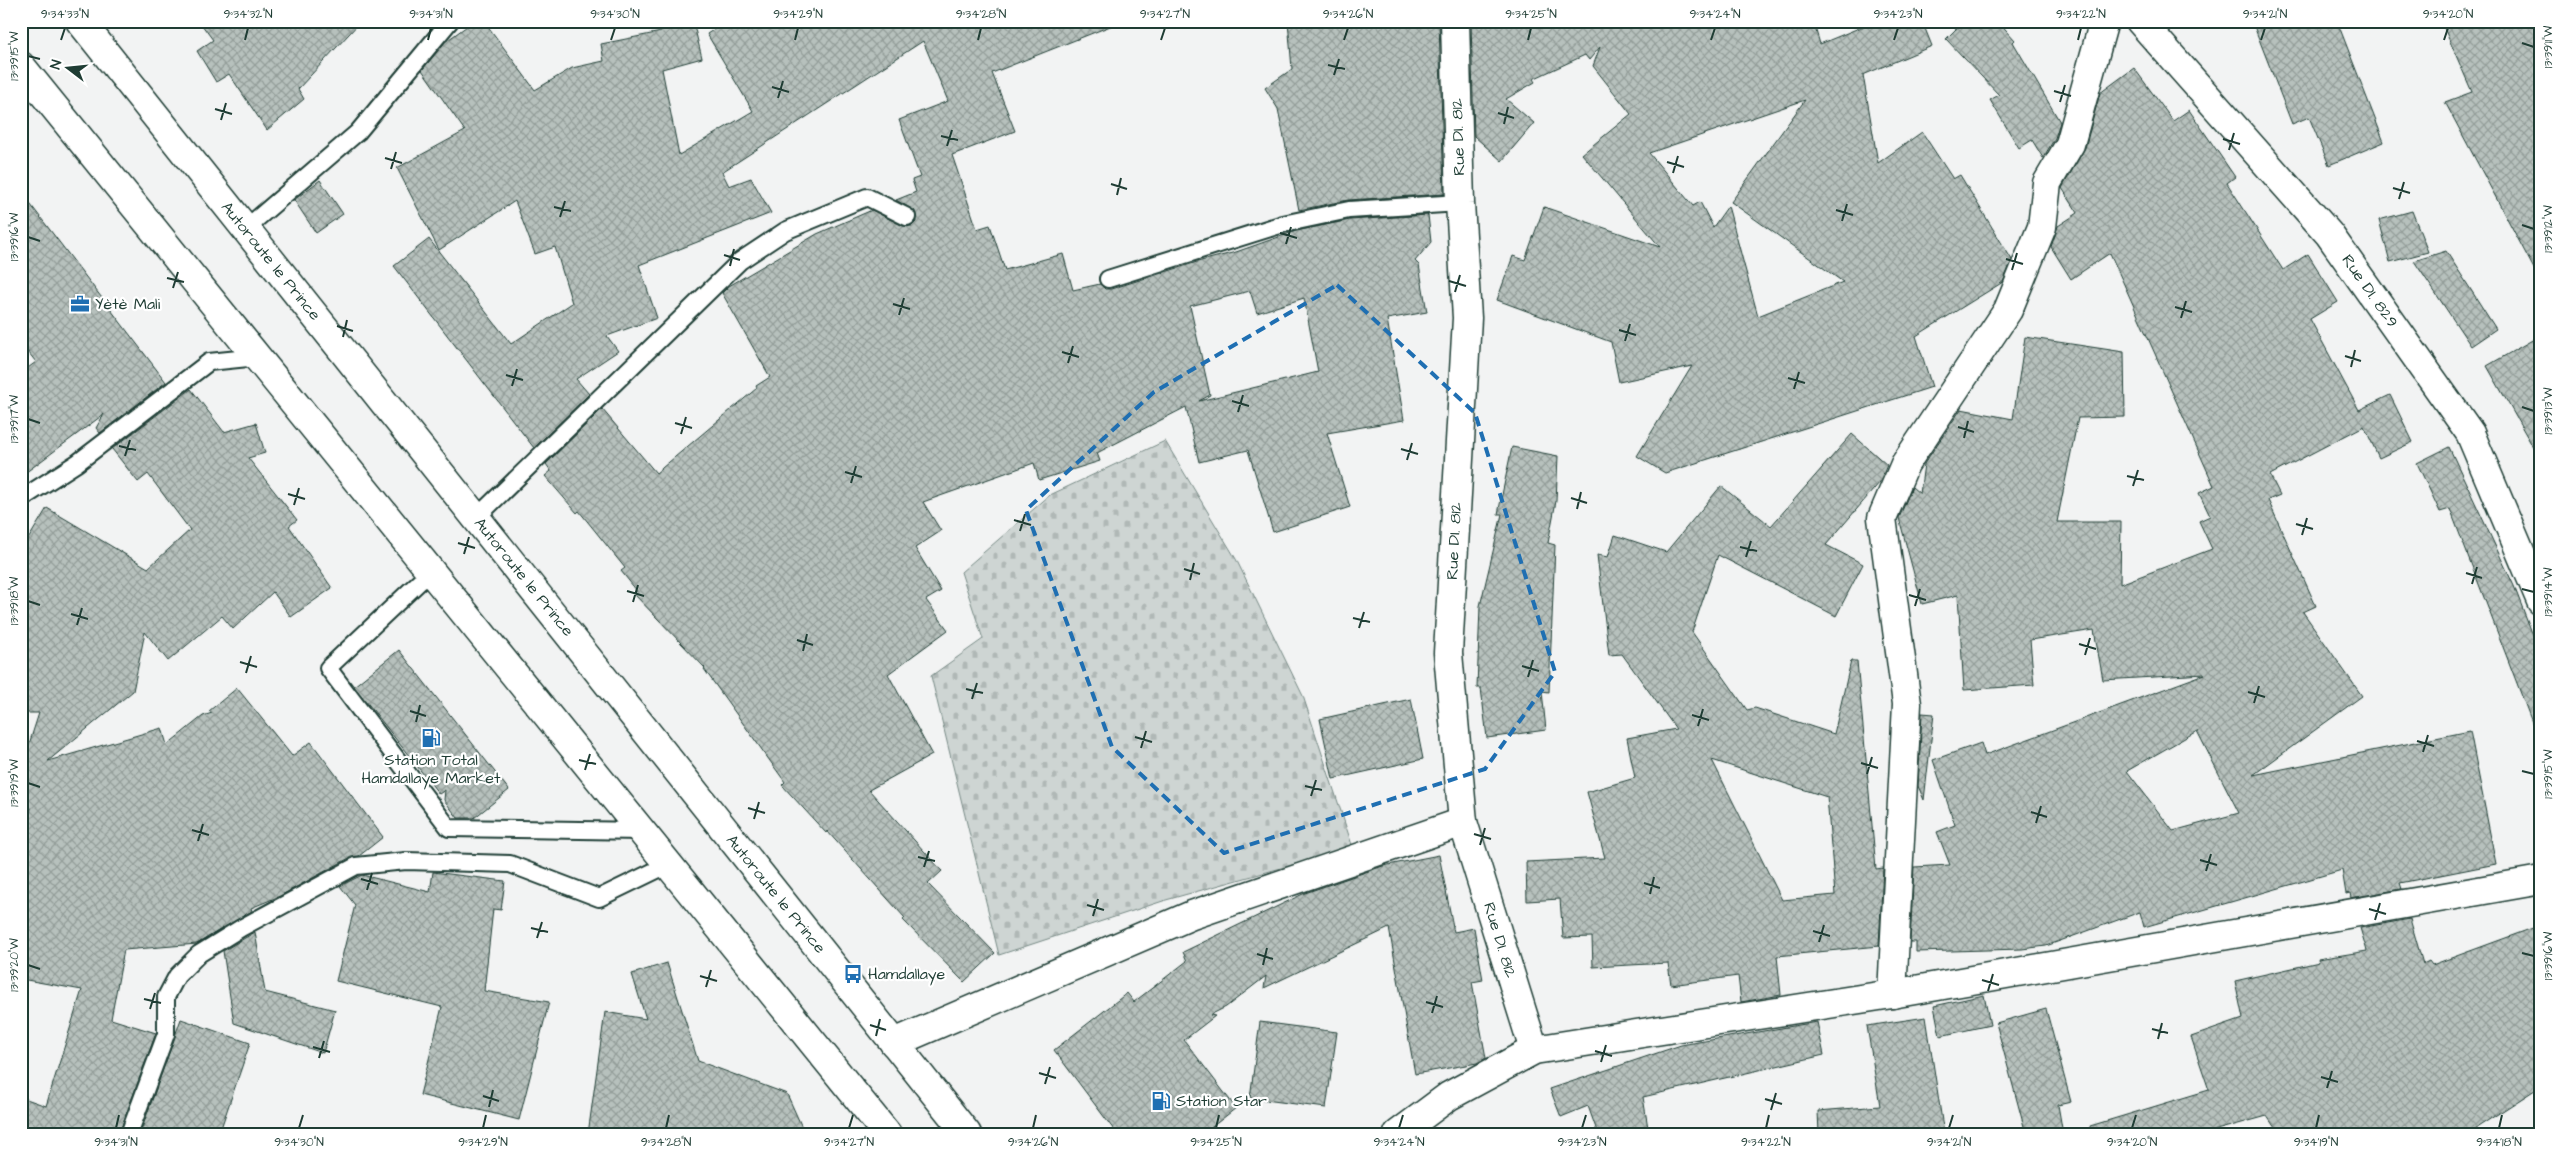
<svg xmlns="http://www.w3.org/2000/svg" width="2562" height="1155" font-family="'Architects Daughter',sans-serif">
  <defs>
    <pattern id="cemetery-stones" width="16" height="16" patternUnits="userSpaceOnUse" patternTransform="scale(1.25)"><rect width="16" height="16" fill="#ced5d3"/><path d="M2 7V4a2 2 0 0 1 4 0v3zM10 15v-3a2 2 0 0 1 4 0v3z" fill="#b0b8b6"/></pattern>
    <pattern id="building-cross-hatch" width="8" height="8" patternUnits="userSpaceOnUse" patternTransform="scale(1.25)"><rect width="8" height="8" fill="#b7c1bd"/><path d="M0 0l8 8M0 8l8-8" fill="none" stroke="#949e9a"/></pattern>
  </defs>
  <rect width="100%" height="100%" fill="#f2f3f3"/>
  <filter id="ink" filterUnits="userSpaceOnUse"><feTurbulence type="fractalNoise" baseFrequency=".02" numOctaves="2"/><feDisplacementMap in="SourceGraphic" scale="10" xChannelSelector="R" yChannelSelector="G"/><feConvolveMatrix kernelMatrix="1 2 1 2 8 2 1 2 1" color-interpolation-filters="sRGB"/></filter>
  <g filter="url(#ink)">
    <!-- cemetery -->
    <path fill="url(#cemetery-stones)" stroke="#768984" d="M1165,441L1236,559L1303,696L1353,848L1166,900L999,955L931,676L983,639L961,572L1050,495Z"/>
    <!-- building -->
    <g fill="url(#building-cross-hatch)" stroke="#1f3d34" fill-rule="evenodd">
      <path d="M199,21H361L298,89L304,99L267,130L229,74L216,82L197,51L213,40Z"/>
      <path d="M474,21H484L535,90L572,68L604,61L601,44L661,32L658,21H693L702,58L662,69L679,155L753,111L707,34L727,21H1118V23L992,73L1015,131L952,155L977,229L990,225L1005,270L1063,254L1073,290L1100,284L1105,289H1111L1197,262L1236,252L1296,231L1350,220L1428,215L1431,242L1415,261L1419,265L1427,312L1387,319L1404,420L1327,433L1350,507L1273,532L1248,450L1199,462L1186,407L1097,453L1100,461L1039,480L1034,463L923,502L941,531L915,548L941,591L926,600L948,630L888,674L932,755L869,790L942,871L928,884L995,953L964,982L903,920L905,918L827,831L826,833L782,785L785,782L704,669L705,668L634,594L637,591L621,571L625,568L579,511L577,513L545,476L551,471L546,464L602,409L656,473L757,388L756,386L770,377L722,293L729,286L817,234L872,210L903,226H912L916,222L915,211L896,200L916,192L912,180L920,177L899,120L948,101L923,41L722,172L729,186L751,178L771,213L639,265L657,318L607,336L618,351L576,379L589,394L534,448L394,266L429,239L511,344L572,303L555,247L535,254L515,201L439,250L397,168L465,131L422,70L445,42ZM1250,291L1257,313L1304,298L1318,372L1199,401L1210,395L1190,306Z"/>
      <path d="M1288,21H1439L1444,194L1348,200L1299,210L1278,109L1265,88L1292,69Z"/>
      <path d="M1471,21H1813L1820,44L1876,21H1922L1932,46L1863,75L1878,163L1922,132L1953,179L1960,175L2012,260L2003,282L1916,336L1932,387L1665,473L1637,456L1692,366L1619,382L1611,342L1497,300L1513,256L1525,260L1544,207L1660,247L1582,154L1631,114L1593,66L1600,47L1589,60L1585,55L1533,79L1535,82L1506,99L1534,123L1502,161L1474,136ZM1805,100L1731,202L1843,282L1758,316L1728,206L1713,227L1700,202L1693,206L1649,153Z"/>
      <path d="M1964,21H1998L2015,40L2013,42L2060,122L2055,138L2043,158L2032,140L2019,148L1990,100L1999,95L1946,39Z"/>
      <path d="M2252,21H2337L2384,142L2329,165L2309,117L2292,124Z"/>
      <path d="M2441,21H2541V282L2445,102L2472,92Z"/>
      <path d="M2134,68L2173,121L2189,110L2235,177L2227,183L2283,270L2308,254L2338,302L2310,319L2359,410L2390,395L2413,442L2379,458L2364,426L2270,475L2280,495L2268,500L2316,606L2303,612L2362,696L2253,775L2470,731L2496,864L2400,883L2402,889L2351,898L2350,893L2346,894L2342,870L2144,927L2140,912L2046,946L2022,949L1916,952V942H1910L1914,867L1950,865L1937,832L1955,825L1933,760L1981,743L1985,755L2205,674L2103,680L2094,630L2030,640L2034,685L1964,690L1958,595L1922,604L1899,518L1912,487L1920,494L1924,464L1961,409L2013,419L2025,337L2124,352L2125,417L2078,418L2057,522H2121L2120,584L2212,549L2199,521L2210,516L2199,493L2214,486L2110,253L2071,279L2051,247L2058,226L2078,213L2062,188L2085,148L2100,93ZM2197,731L2239,813L2173,831L2127,771Z"/>
      <path d="M320,180L343,214L316,233L294,200Z"/>
      <path d="M21,192L166,382L100,433L96,428L104,414L21,476V373L36,362L21,343Z"/>
      <path d="M2412,211L2428,252L2390,262L2379,220Z"/>
      <path d="M2446,251L2496,329L2471,346L2414,261Z"/>
      <path d="M2541,335V461L2487,366Z"/>
      <path d="M191,389L224,432L256,423L265,453L248,458L297,520L289,526L332,588L291,617L273,592L233,629L222,616L168,661L145,632L133,691L48,761L162,728L167,745L203,716L212,713L209,711L237,688L292,756L311,742L383,837L359,856L351,857L280,896L251,908L252,911L197,944L124,950L111,1019L156,1033L119,1134H21V1097L46,1106L82,990L21,979V851L31,808L21,805V769L39,713H21V551L47,508L148,568L190,530L148,474L138,482L112,449Z"/>
      <path d="M1852,434L1887,465L1880,482L1826,545L1863,564L1836,616L1718,555L1692,632L1747,710L1755,708L1834,734L1851,661H1857L1876,869L1883,868L1879,946L1777,956L1781,995L1741,1002L1738,976L1671,985L1668,963L1593,967L1592,937L1563,938L1560,899L1527,901L1526,862L1605,858L1587,792L1635,778L1627,738L1676,729L1622,654L1609,655L1597,555L1608,557L1615,535L1666,552L1721,486L1771,526ZM1712,760L1827,797L1835,895L1782,900Z"/>
      <path d="M1512,447L1558,456L1556,501L1548,543L1555,545L1549,692L1542,691L1546,730L1487,738L1481,688H1477L1480,606L1502,514H1498Z"/>
      <path d="M2449,447L2514,586L2541,656V738H2538L2450,509L2440,512L2417,463Z"/>
      <path d="M399,650L509,790L474,818H458L444,800L445,790L439,794L354,686Z"/>
      <path d="M1411,699L1423,759L1333,779L1320,719Z"/>
      <path d="M1922,713L1934,714L1924,800L1918,786Z"/>
      <path d="M1439,855L1454,932L1474,928L1483,980L1472,982L1486,1058L1477,1063L1415,1074L1389,928L1264,988L1266,976L1226,1007L1210,1015L1215,1016L1184,1040L1236,1108L1203,1134H1117L1054,1050L1127,993L1134,1002L1187,961L1183,952L1305,893L1383,866Z"/>
      <path d="M433,872L505,881L501,910L493,909L484,991L549,1002L519,1120L420,1095L442,1007L336,981L355,905L340,886L362,875L430,892Z"/>
      <path d="M2410,919L2423,964L2429,961L2432,965L2541,925V1086L2467,1134H2279L2267,1116L2202,1134H2091L2090,1126L2209,1090L2191,1037L2243,1019L2235,981L2319,962L2318,959L2367,951L2360,928Z"/>
      <path d="M255,932L265,992L335,1010L323,1053L234,1023L223,951Z"/>
      <path d="M667,963L698,1061L787,1094L805,1134H588L605,1012L646,1019L632,974Z"/>
      <path d="M1984,995L1990,1025L1940,1036L1934,1006Z"/>
      <path d="M2046,1009L2071,1102L2058,1105L2063,1134H2026L1996,1023Z"/>
      <path d="M1926,1017L1944,1134H1819L1818,1111L1880,1106L1867,1026Z"/>
      <path d="M181,1019L250,1043L219,1134H140Z"/>
      <path d="M1260,1022L1337,1032L1326,1108L1250,1098Z"/>
      <path d="M1817,1022L1824,1055L1643,1097L1648,1128L1630,1134H1598L1588,1106L1561,1117L1550,1089L1681,1045Z"/>
    </g>
    <g fill="none" stroke-linecap="round" stroke-linejoin="round">
      <!-- lane casing -->
      <g stroke="#1f3d34" stroke-width="20">
        <g id="lane">
          <path d="M245,229L358,132L450,21"/>
          <path d="M1108,279L1283,224L1349,210L1460,203"/>
          <path d="M21,499L77,463L209,362L258,357"/>
          <path d="M476,518L740,261L785,231L867,197L907,217"/>
          <path d="M431,571L328,668L449,828L642,831"/>
          <path d="M129,1134L166,1034V997L177,976L199,954L241,928L356,866L406,861L510,864L599,898L669,864"/>
        </g>
      </g>
      <!-- street casing -->
      <g stroke="#1f3d34" stroke-width="31">
        <g id="street">
          <path d="M1455,21L1460,203L1467,318L1448,653L1463,822L1534,1050"/>
          <path d="M1892,994L1907,704L1882,518L1905,464L2008,310L2042,227L2047,183L2070,144L2104,21"/>
          <path d="M894,1043L1192,915L1463,822"/>
          <path d="M1398,1134L1449,1096L1534,1050L1892,994L2541,880"/>
        </g>
      </g>
      <!-- secondary casing -->
      <g stroke="#1f3d34" stroke-width="31">
        <path id="secondary" d="M2140,21L2329,234L2470,433L2541,601"/>
      </g>
      <!-- primary casing -->
      <g stroke="#1f3d34" stroke-width="31">
        <g id="primary">
          <path d="M80,21L967,1134"/>
          <path d="M21,66L887,1134"/>
        </g>
      </g>
      <!-- lane -->
      <use href="#lane" stroke="#fff" stroke-width="16"/>
      <!-- street -->
      <use href="#street" stroke="#fff" stroke-width="28"/>
      <!-- secondary -->
      <use href="#secondary" stroke="#fff" stroke-width="28"/>
      <!-- primary -->
      <use href="#primary" stroke="#fff" stroke-width="28"/>
    </g>
  </g>
  <!-- marked area -->
  <path fill="none" stroke="#1f6fb2" stroke-width="4" stroke-dasharray="10 6" stroke-linejoin="round" d="M1337,285L1475,413L1555,672L1485,769L1224,853L1112,747L1026,510L1154,392Z"/>
  <!-- ticks -->
  <path fill="none" stroke="#1f3d34" stroke-width="2" d="M61,40L65,28M245,40L248,28M428,40L431,28M611,40L615,28M795,40L798,28M978,40L981,28M1161,40L1165,28M1344,40L1348,28M1528,40L1531,28M1711,40L1715,28M1894,40L1898,28M2078,40L2081,28M2261,40L2265,28M2444,40L2448,28M2522,43L2534,47M28,56L40,59M1328,65L1345,69M1334,75L1339,59M772,87L789,92M2054,91L2071,96M778,98L783,81M2060,102L2065,85M215,109L232,114M1498,113L1514,118M221,120L226,103M1504,124L1508,107M941,136L958,140M2223,139L2240,144M947,146L952,130M2229,150L2234,133M385,158L402,163M1667,162L1684,167M391,169L396,152M1673,173L1678,156M1111,184L1127,189M2393,188L2410,193M1117,195L1121,178M2399,199L2404,182M554,207L571,211M1836,210L1853,215M560,217L565,201M1842,221L1847,204M2522,225L2534,229M1280,233L1297,238M28,237L40,241M1286,244L1291,227M724,255L740,260M2006,259L2023,264M730,266L734,249M2012,270L2017,253M167,278L184,282M1449,281L1466,286M173,288L178,272M1455,292L1460,275M893,304L910,309M2175,307L2192,312M899,315L904,298M2181,318L2186,301M337,326L353,331M1619,330L1636,335M343,337L347,320M1625,341L1630,324M1062,352L1079,357M2345,356L2361,361M1068,363L1073,346M2351,367L2355,350M506,375L523,380M1788,378L1805,383M512,386L517,369M1794,389L1799,372M1232,401L1249,406M2522,407L2534,411M1238,412L1243,395M28,419L40,423M675,423L692,428M1958,427L1974,432M681,434L686,417M1964,438L1968,421M119,446L136,450M1401,449L1418,454M125,456L130,440M1407,460L1412,443M845,472L862,477M2127,476L2144,480M851,483L856,466M2133,486L2138,470M288,494L305,499M1571,498L1587,503M294,505L299,488M1577,509L1581,492M1014,520L1031,525M2296,524L2313,529M1020,531L1025,514M2302,535L2307,518M458,543L475,548M1740,547L1757,551M464,554L469,537M1746,557L1751,541M1184,569L1200,574M2466,573L2482,578M1190,580L1194,563M2472,584L2477,567M2522,589L2534,592M627,591L644,596M1909,595L1926,600M28,601L40,605M633,602L638,585M1915,606L1920,589M71,614L88,619M1353,618L1370,622M77,625L82,608M1359,628L1364,612M797,640L813,645M2079,644L2096,649M803,651L807,634M2085,655L2090,638M240,662L257,667M1522,666L1539,671M246,673L251,656M1528,677L1533,660M966,689L983,693M2248,692L2265,697M972,699L977,683M2254,703L2259,686M410,711L426,716M1692,715L1709,720M416,722L420,705M1698,726L1703,709M1135,737L1152,742M2417,741L2434,746M1141,748L1146,731M2423,752L2428,735M579,760L596,764M1861,763L1878,768M585,770L590,754M2522,771L2534,774M1867,774L1872,757M28,783L40,787M1305,786L1322,790M1311,796L1316,780M748,808L765,813M2031,812L2047,817M754,819L759,802M2036,823L2041,806M192,830L209,835M1474,834L1491,839M198,841L203,824M1480,845L1485,828M918,857L935,861M2200,860L2217,865M924,867L929,851M2206,871L2211,854M361,879L378,884M1644,883L1660,888M367,890L372,873M1650,894L1654,877M1087,905L1104,910M2369,909L2386,914M1093,916L1098,899M2375,920L2380,903M531,928L548,932M1813,931L1830,936M537,938L542,922M1819,942L1824,925M2522,953L2534,956M1257,954L1273,959M28,965L40,969M1263,965L1267,948M700,976L717,981M1982,980L1999,985M706,987L711,970M1988,991L1993,974M144,999L161,1003M1426,1002L1443,1007M150,1009L155,993M1432,1013L1437,996M870,1025L886,1030M2152,1029L2168,1033M876,1036L880,1019M2158,1039L2162,1023M313,1047L330,1052M1595,1051L1612,1056M319,1058L324,1041M1601,1062L1606,1045M1039,1073L1056,1078M2321,1077L2338,1082M1045,1084L1050,1067M2327,1088L2332,1071M483,1096L499,1101M1765,1099L1782,1104M489,1107L493,1090M1771,1110L1776,1093M116,1128L119,1115M299,1128L303,1115M483,1128L486,1115M666,1128L669,1115M849,1128L853,1115M1033,1128L1036,1115M1216,1128L1219,1115M1399,1128L1403,1115M1582,1128L1586,1115M1766,1128L1769,1115M1949,1128L1953,1115M2132,1128L2136,1115M2316,1128L2319,1115M2499,1128L2502,1115"/>
  <!-- icons -->
  <defs>
    <g id="office-bare" transform="scale(1.5)"><path d="M-6-3h4V-5.5h4V-3h4V5H-6ZM-1-4.5V-3h2v-1.5ZM-6 0V1H6V0Z" fill="#1f6fb2" stroke="#fff" stroke-width="2.5" paint-order="stroke"/></g>
    <g id="fuel-bare" transform="scale(1.5)"><path d="M-5.5-6h7V0h2V4h1.3V-2.5L3-4.5l.8-.8L6-3V5H2.5V1h-1V6h-7ZM-4.2-4.7v3.2H.2V-4.7Z" fill="#1f6fb2" stroke="#fff" stroke-width="2.5" paint-order="stroke"/></g>
    <g id="bus-bare" transform="scale(1.5)"><path d="M-5-6H5V4H4V6H2V4H-2V6H-4V4H-5ZM-3.5-4V0h7V-4ZM-3.5 1.2v1.5H-2V1.2ZM2 1.2v1.5H3.5V1.2Z" fill="#1f6fb2" stroke="#fff" stroke-width="2.5" paint-order="stroke"/></g>
  </defs>
  <g fill-rule="evenodd">
    <use href="#office-bare" x="80" y="304"/>
    <use href="#fuel-bare" x="431" y="738"/>
    <use href="#bus-bare" x="853" y="974"/>
    <use href="#fuel-bare" x="1161" y="1101"/>
  </g>
  <g text-anchor="middle" dominant-baseline="central" stroke-width="4.5" stroke-linejoin="round" paint-order="stroke">
    <!-- street labels -->
    <g font-size="16" fill="#1f3d34" stroke="#fff">
      <text transform="translate(1458 137) rotate(-92)">Rue DI. 812</text>
      <text transform="translate(271 261) rotate(51)">Autoroute le Prince</text>
      <text transform="translate(2370 291) rotate(55)">Rue DI. 829</text>
      <text transform="translate(1454 541) rotate(-87)">Rue DI. 812</text>
      <text transform="translate(524 577) rotate(51)">Autoroute le Prince</text>
      <text transform="translate(776 894) rotate(51)">Autoroute le Prince</text>
      <text transform="translate(1500 940) rotate(73)">Rue DI. 812</text>
    </g>
    <!-- poi labels -->
    <g font-size="16" fill="#1f3d34" stroke="#fff" text-anchor="start">
      <text x="95" y="304">Yètè Mali</text>
      <text x="431" y="760" text-anchor="middle">Station Total<tspan x="431" dy="18">Hamdallaye Market</tspan></text>
      <text x="868" y="974">Hamdallaye</text>
      <text x="1176" y="1101">Station Star</text>
    </g>
  </g>
  <!-- margin -->
  <rect width="2562" height="1155" fill="none" stroke="#fff" stroke-width="55"/>
  <!-- north arrow -->
  <g transform="translate(68 68) rotate(286)" stroke="#ffffff" stroke-width="4" paint-order="stroke">
  <path d="M0-4L9 19L0 12L-9 19Z" fill="#1f3d34"/>
  <text y="-8" font-size="14" font-weight="bold" text-anchor="middle" fill="#1f3d34">N</text>
  </g>
  <rect x="28" y="28" width="2506" height="1100" fill="none" stroke="#1f3d34" stroke-width="2"/>
  <g font-size="12" text-anchor="middle" fill="#1f3d34">
    <text x="65" y="18">9°34'33"N</text>
    <text x="248" y="18">9°34'32"N</text>
    <text x="431" y="18">9°34'31"N</text>
    <text x="615" y="18">9°34'30"N</text>
    <text x="798" y="18">9°34'29"N</text>
    <text x="981" y="18">9°34'28"N</text>
    <text x="1165" y="18">9°34'27"N</text>
    <text x="1348" y="18">9°34'26"N</text>
    <text x="1531" y="18">9°34'25"N</text>
    <text x="1715" y="18">9°34'24"N</text>
    <text x="1898" y="18">9°34'23"N</text>
    <text x="2081" y="18">9°34'22"N</text>
    <text x="2265" y="18">9°34'21"N</text>
    <text x="2448" y="18">9°34'20"N</text>
    <text transform="translate(2548 47) rotate(-90)" y="4">13°39'11"W</text>
    <text transform="translate(14 56) rotate(-90)" y="4">13°39'15"W</text>
    <text transform="translate(2548 229) rotate(-90)" y="4">13°39'12"W</text>
    <text transform="translate(14 237) rotate(-90)" y="4">13°39'16"W</text>
    <text transform="translate(2548 411) rotate(-90)" y="4">13°39'13"W</text>
    <text transform="translate(14 419) rotate(-90)" y="4">13°39'17"W</text>
    <text transform="translate(2548 592) rotate(-90)" y="4">13°39'14"W</text>
    <text transform="translate(14 601) rotate(-90)" y="4">13°39'18"W</text>
    <text transform="translate(2548 774) rotate(-90)" y="4">13°39'15"W</text>
    <text transform="translate(14 783) rotate(-90)" y="4">13°39'19"W</text>
    <text transform="translate(2548 956) rotate(-90)" y="4">13°39'16"W</text>
    <text transform="translate(14 965) rotate(-90)" y="4">13°39'20"W</text>
    <text x="116" y="1146">9°34'31"N</text>
    <text x="299" y="1146">9°34'30"N</text>
    <text x="483" y="1146">9°34'29"N</text>
    <text x="666" y="1146">9°34'28"N</text>
    <text x="849" y="1146">9°34'27"N</text>
    <text x="1033" y="1146">9°34'26"N</text>
    <text x="1216" y="1146">9°34'25"N</text>
    <text x="1399" y="1146">9°34'24"N</text>
    <text x="1582" y="1146">9°34'23"N</text>
    <text x="1766" y="1146">9°34'22"N</text>
    <text x="1949" y="1146">9°34'21"N</text>
    <text x="2132" y="1146">9°34'20"N</text>
    <text x="2316" y="1146">9°34'19"N</text>
    <text x="2499" y="1146">9°34'18"N</text>
  </g>
</svg>
